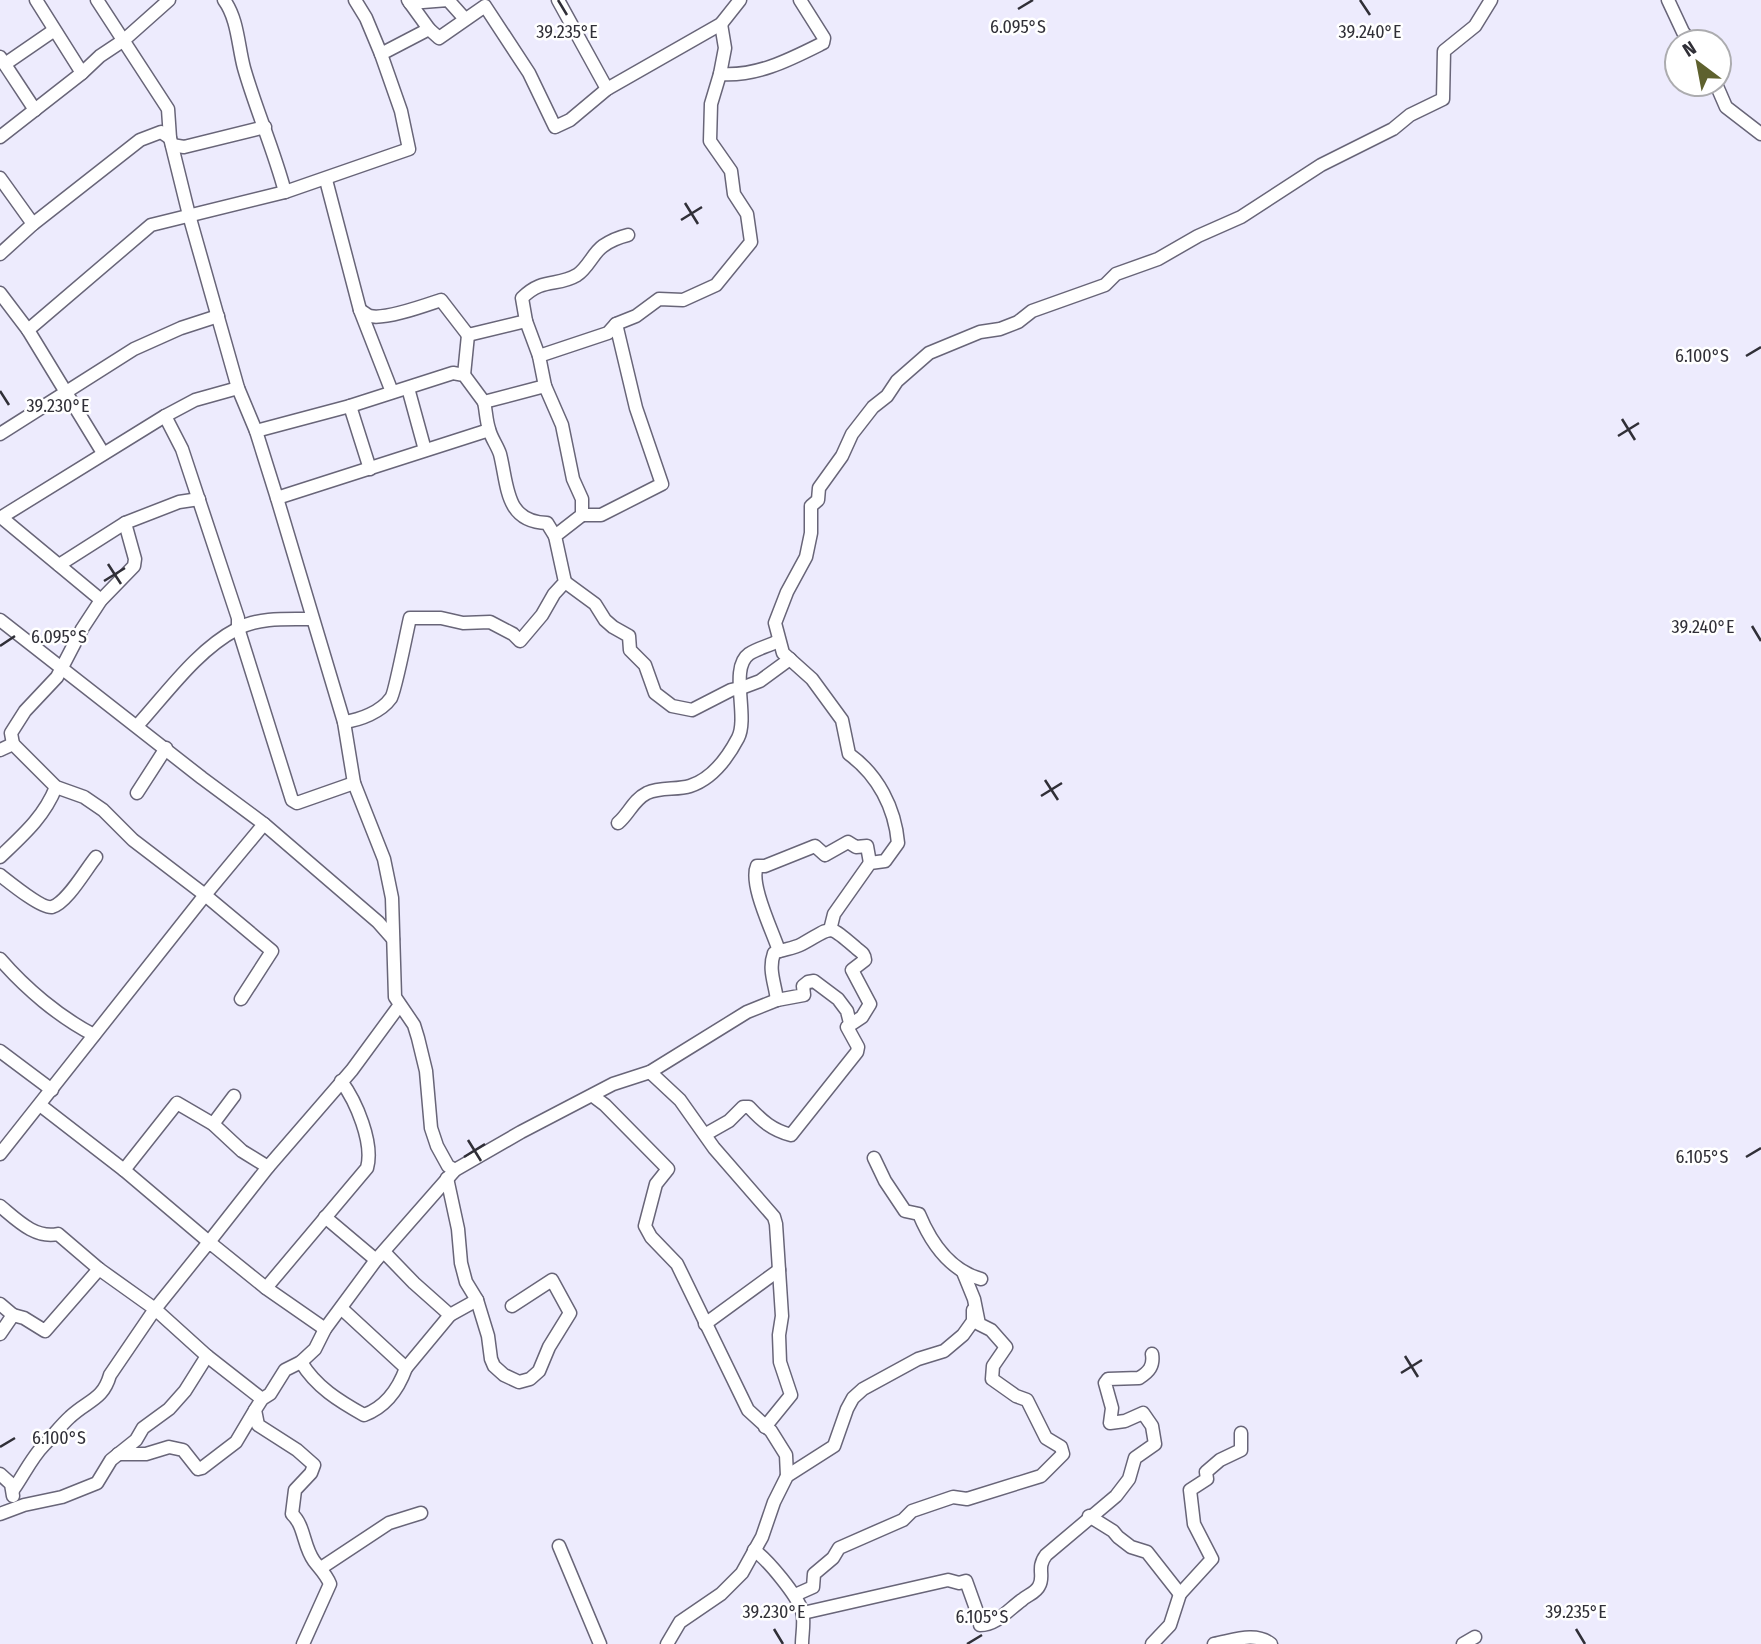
<svg xmlns="http://www.w3.org/2000/svg" width="1761" height="1644" font-family="'Fira Sans Condensed',sans-serif">
  <rect width="100%" height="100%" fill="#edebfd"/>
  <g fill="none" stroke-linecap="round" stroke-linejoin="round">
    <!-- minor casing -->
    <g stroke="#686578" stroke-width="15">
      <g id="minor">
        <path d="M36,0L82,73"/>
        <path d="M97,0L168,109L170,138L189,215L238,388L256,431L277,498L344,722L354,783L384,859L392,898L395,997L414,1025L418,1038L426,1071L431,1128L437,1146L448,1166L455,1170"/>
        <path d="M224,0C238,19 238,46 244,68C256,110 274,150 285,192"/>
        <path d="M355,0L366,18L381,54"/>
        <path d="M408,0L429,29"/>
        <path d="M558,0L607,89"/>
        <path d="M1668,0L1683,32L1691,42"/>
        <path d="M410,3L448,0L465,19"/>
        <path d="M0,57L35,110"/>
        <path d="M5,64L53,31"/>
        <path d="M720,74C757,77 791,59 823,43L824,38L800,0"/>
        <path d="M1716,84L1726,107L1761,134"/>
        <path d="M0,137L82,73L100,56L124,40L169,0"/>
        <path d="M172,145L184,147L265,127"/>
        <path d="M0,178L33,224"/>
        <path d="M326,180L360,310L392,392"/>
        <path d="M0,254L33,224L140,140L161,132L170,138"/>
        <path d="M0,293L28,330L103,453"/>
        <path d="M360,310C364,312 366,315 370,316C385,320 426,305 441,300L468,335L526,321L522,298C543,277 557,287 577,275C588,268 593,253 603,246C610,241 620,237 628,235"/>
        <path d="M526,321L539,356"/>
        <path d="M28,330L151,225L285,192L409,149L401,111L381,54L429,29L439,38L485,6L529,73L555,127L570,120L607,89L721,24L740,0"/>
        <path d="M464,375L468,335"/>
        <path d="M545,386L539,356L608,333L616,324L636,316L659,299L683,300L716,285L751,242L747,214L734,194L731,171L710,141L711,104L720,74L725,48L721,24"/>
        <path d="M408,388L425,450"/>
        <path d="M484,402C486,410 486,420 489,429C491,438 497,445 500,454C508,486 505,522 547,523L555,536"/>
        <path d="M350,406L370,469"/>
        <path d="M165,416L182,449L238,618V628L292,800L297,803L354,783"/>
        <path d="M256,431L350,406L453,373L464,375L484,402L545,386L562,425L573,479L582,499V515L555,536L565,582L554,594L542,615L520,641L513,634L490,622L463,623L441,618H410C407,630 395,693 391,698C381,712 360,720 344,722"/>
        <path d="M0,434L134,349L181,328L218,316"/>
        <path d="M277,498L489,430"/>
        <path d="M582,515H601L662,484L636,408L616,324"/>
        <path d="M1,517L101,600"/>
        <path d="M0,518L165,416L195,400L238,388"/>
        <path d="M59,565L125,523"/>
        <path d="M565,582L595,604L605,620L613,627L629,636L630,650L645,665L655,693L672,706L692,710L731,690L744,687L760,681L790,659"/>
        <path d="M0,620L202,778L264,824L378,922L393,939"/>
        <path d="M137,726C167,693 197,650 237,629C258,617 288,619 312,619"/>
        <path d="M13,744L11,733L25,711L57,677L82,629L101,600L134,566L135,559L125,523L179,502L199,499"/>
        <path d="M0,750L13,744L56,787L84,797L103,810L133,840L205,895L272,951L241,999"/>
        <path d="M137,793L166,748"/>
        <path d="M618,823C629,814 633,800 647,793C660,787 677,790 690,786C712,779 728,757 738,738C749,717 729,668 749,654C758,648 769,646 778,641"/>
        <path d="M0,857C23,835 44,817 56,787"/>
        <path d="M0,875C9,882 42,909 52,907C67,903 86,869 96,857"/>
        <path d="M830,930L834,914L870,863L885,861L898,843C895,808 878,775 849,754L842,720L812,679L783,653L775,623L787,592L806,557L811,533V506L818,500L819,488L842,456L852,434L873,407L887,396L897,381L929,353L980,332L1000,329L1018,322L1032,311L1105,285L1116,274L1158,259L1198,236L1241,217L1321,165L1393,129L1410,115L1443,99L1444,51L1475,26L1491,0"/>
        <path d="M779,951C773,932 749,884 757,866H765L815,846L825,855L848,842L856,847L867,846L870,863"/>
        <path d="M0,959C25,988 59,1017 94,1035"/>
        <path d="M0,1051L52,1090"/>
        <path d="M650,1072L680,1100L714,1148L774,1217L776,1224L782,1316L779,1335L780,1362L791,1395L765,1427"/>
        <path d="M593,1096L605,1105L668,1169L656,1184L645,1226L651,1237L677,1264L748,1410L771,1431L786,1455L787,1476"/>
        <path d="M40,1105L124,1170L209,1242L268,1167L352,1070L399,1006"/>
        <path d="M213,1124L234,1096"/>
        <path d="M706,1134L729,1121L743,1107H749C762,1121 772,1130 791,1135L857,1052L858,1047L847,1027L862,1017L870,1004L852,970L865,960C864,952 861,953 855,947C827,923 833,927 802,944C793,949 783,949 774,953C768,970 775,983 777,1000"/>
        <path d="M0,1154L205,895L264,824"/>
        <path d="M874,1158L885,1181L905,1211L919,1214C931,1243 949,1270 981,1279"/>
        <path d="M124,1170L177,1103L213,1124L242,1151L268,1167"/>
        <path d="M447,1178L458,1229L461,1263L466,1282L477,1300L488,1336L491,1359L494,1366L504,1375L519,1382L530,1379L539,1371L549,1347L570,1313L552,1280L512,1306"/>
        <path d="M0,1206C17,1220 35,1239 58,1234L99,1269L155,1309L110,1375C103,1400 88,1400 70,1417C61,1425 53,1436 44,1445C32,1457 23,1476 13,1490"/>
        <path d="M325,1217L376,1260"/>
        <path d="M384,1252L414,1283L450,1315L477,1300"/>
        <path d="M266,1288L367,1168C374,1143 356,1101 341,1081"/>
        <path d="M0,1304L13,1315"/>
        <path d="M705,1324L779,1270"/>
        <path d="M0,1334L13,1315L24,1318L45,1331L99,1269"/>
        <path d="M207,1356L262,1399"/>
        <path d="M301,1362C316,1387 339,1401 364,1415C386,1407 398,1390 406,1368L341,1308"/>
        <path d="M406,1368L450,1315"/>
        <path d="M118,1454H146L169,1447L183,1450L198,1469L202,1468L236,1442L255,1410"/>
        <path d="M0,1474L11,1484L13,1496"/>
        <path d="M0,1514L24,1505L62,1497L97,1483L111,1460L136,1440L143,1428L169,1409L185,1391L207,1356L155,1309L209,1242L266,1288L325,1329"/>
        <path d="M1089,1516L1113,1531L1118,1537L1131,1547L1147,1552L1180,1594"/>
        <path d="M559,1546L600,1644"/>
        <path d="M754,1550C768,1560 797,1595 802,1611C805,1620 802,1634 802,1644"/>
        <path d="M321,1568L389,1523L421,1513"/>
        <path d="M795,1595L813,1587L814,1574L833,1558L839,1548L903,1520L912,1511L953,1497L967,1499L1041,1476L1063,1454L1061,1447L1046,1438L1027,1400L1016,1396L992,1379L993,1366L1006,1347L991,1330L979,1324L974,1299L963,1272"/>
        <path d="M803,1613L948,1580L959,1583L966,1581L980,1620V1625C997,1625 1009,1609 1022,1600C1027,1595 1036,1593 1039,1586C1045,1576 1036,1568 1046,1555L1116,1496L1129,1479L1135,1458L1155,1444L1152,1426L1143,1413L1125,1421L1110,1423L1112,1408L1105,1383L1108,1379L1139,1378C1149,1372 1154,1366 1152,1354"/>
        <path d="M303,1644L330,1584C326,1574 320,1569 314,1561C303,1546 305,1526 292,1514L295,1490L311,1473L314,1465L297,1450L258,1425L255,1410L262,1399L270,1394L285,1370L301,1362L315,1349L325,1329L376,1260L455,1170L521,1132L613,1084L650,1072L747,1012L777,1000L804,995L803,986L808,982L814,981L838,999L847,1011L850,1023"/>
        <path d="M667,1644L680,1622L721,1594L742,1573L762,1537L774,1502L787,1476L834,1446L847,1409L853,1398L863,1389L918,1359L944,1351L963,1335L973,1321V1310"/>
        <path d="M1152,1644L1170,1625L1180,1594L1212,1559L1194,1524L1190,1490L1207,1479L1206,1472L1220,1460L1241,1450V1433"/>
        <path d="M1214,1644C1232,1641 1255,1631 1271,1644"/>
        <path d="M1463,1644L1475,1637"/>
      </g>
    </g>
    <!-- minor -->
    <use href="#minor" stroke="#fff" stroke-width="12"/>
  </g>
  <!-- ticks -->
  <path fill="none" stroke="#302f37" stroke-width="2.5" d="M558,0L567,15M1360,0L1370,15M1018,9L1033,0M685,203L698,224M681,220L702,207M1746,356L1761,347M0,391L9,405M1622,419L1635,440M1618,436L1639,423M108,564L121,584M104,581L125,568M1752,626L1761,641M0,646L15,636M1045,780L1058,800M1041,796L1062,783M468,1140L481,1161M464,1157L485,1144M1746,1157L1761,1148M1405,1356L1418,1377M1401,1373L1422,1360M0,1447L15,1438M774,1629L783,1644M1576,1629L1585,1644M967,1644L982,1635"/>
  <g font-size="18" text-anchor="middle" fill="#302f37" stroke="#fff" stroke-width="5" stroke-linejoin="round" paint-order="stroke">
    <text x="1018" y="33">6.095°S</text>
    <text x="567" y="38">39.235°E</text>
    <text x="1370" y="38">39.240°E</text>
    <text x="1702" y="362">6.100°S</text>
    <text x="58" y="412">39.230°E</text>
    <text x="1703" y="633">39.240°E</text>
    <text x="59" y="643">6.095°S</text>
    <text x="1702" y="1163">6.105°S</text>
    <text x="59" y="1444">6.100°S</text>
    <text x="774" y="1618">39.230°E</text>
    <text x="1576" y="1618">39.235°E</text>
    <text x="982" y="1623">6.105°S</text>
  </g>
  <!-- north arrow -->
  <g transform="translate(1698 63) rotate(328)"><circle r="33" fill="#ffffff" stroke="#acacaf" stroke-width="2"/>
  <path d="M0-5L12 26L0 18L-12 26Z" fill="#5e612e"/>
  <text y="-10" font-size="19" font-weight="bold" text-anchor="middle" fill="#302f37">N</text>
  </g>
</svg>
